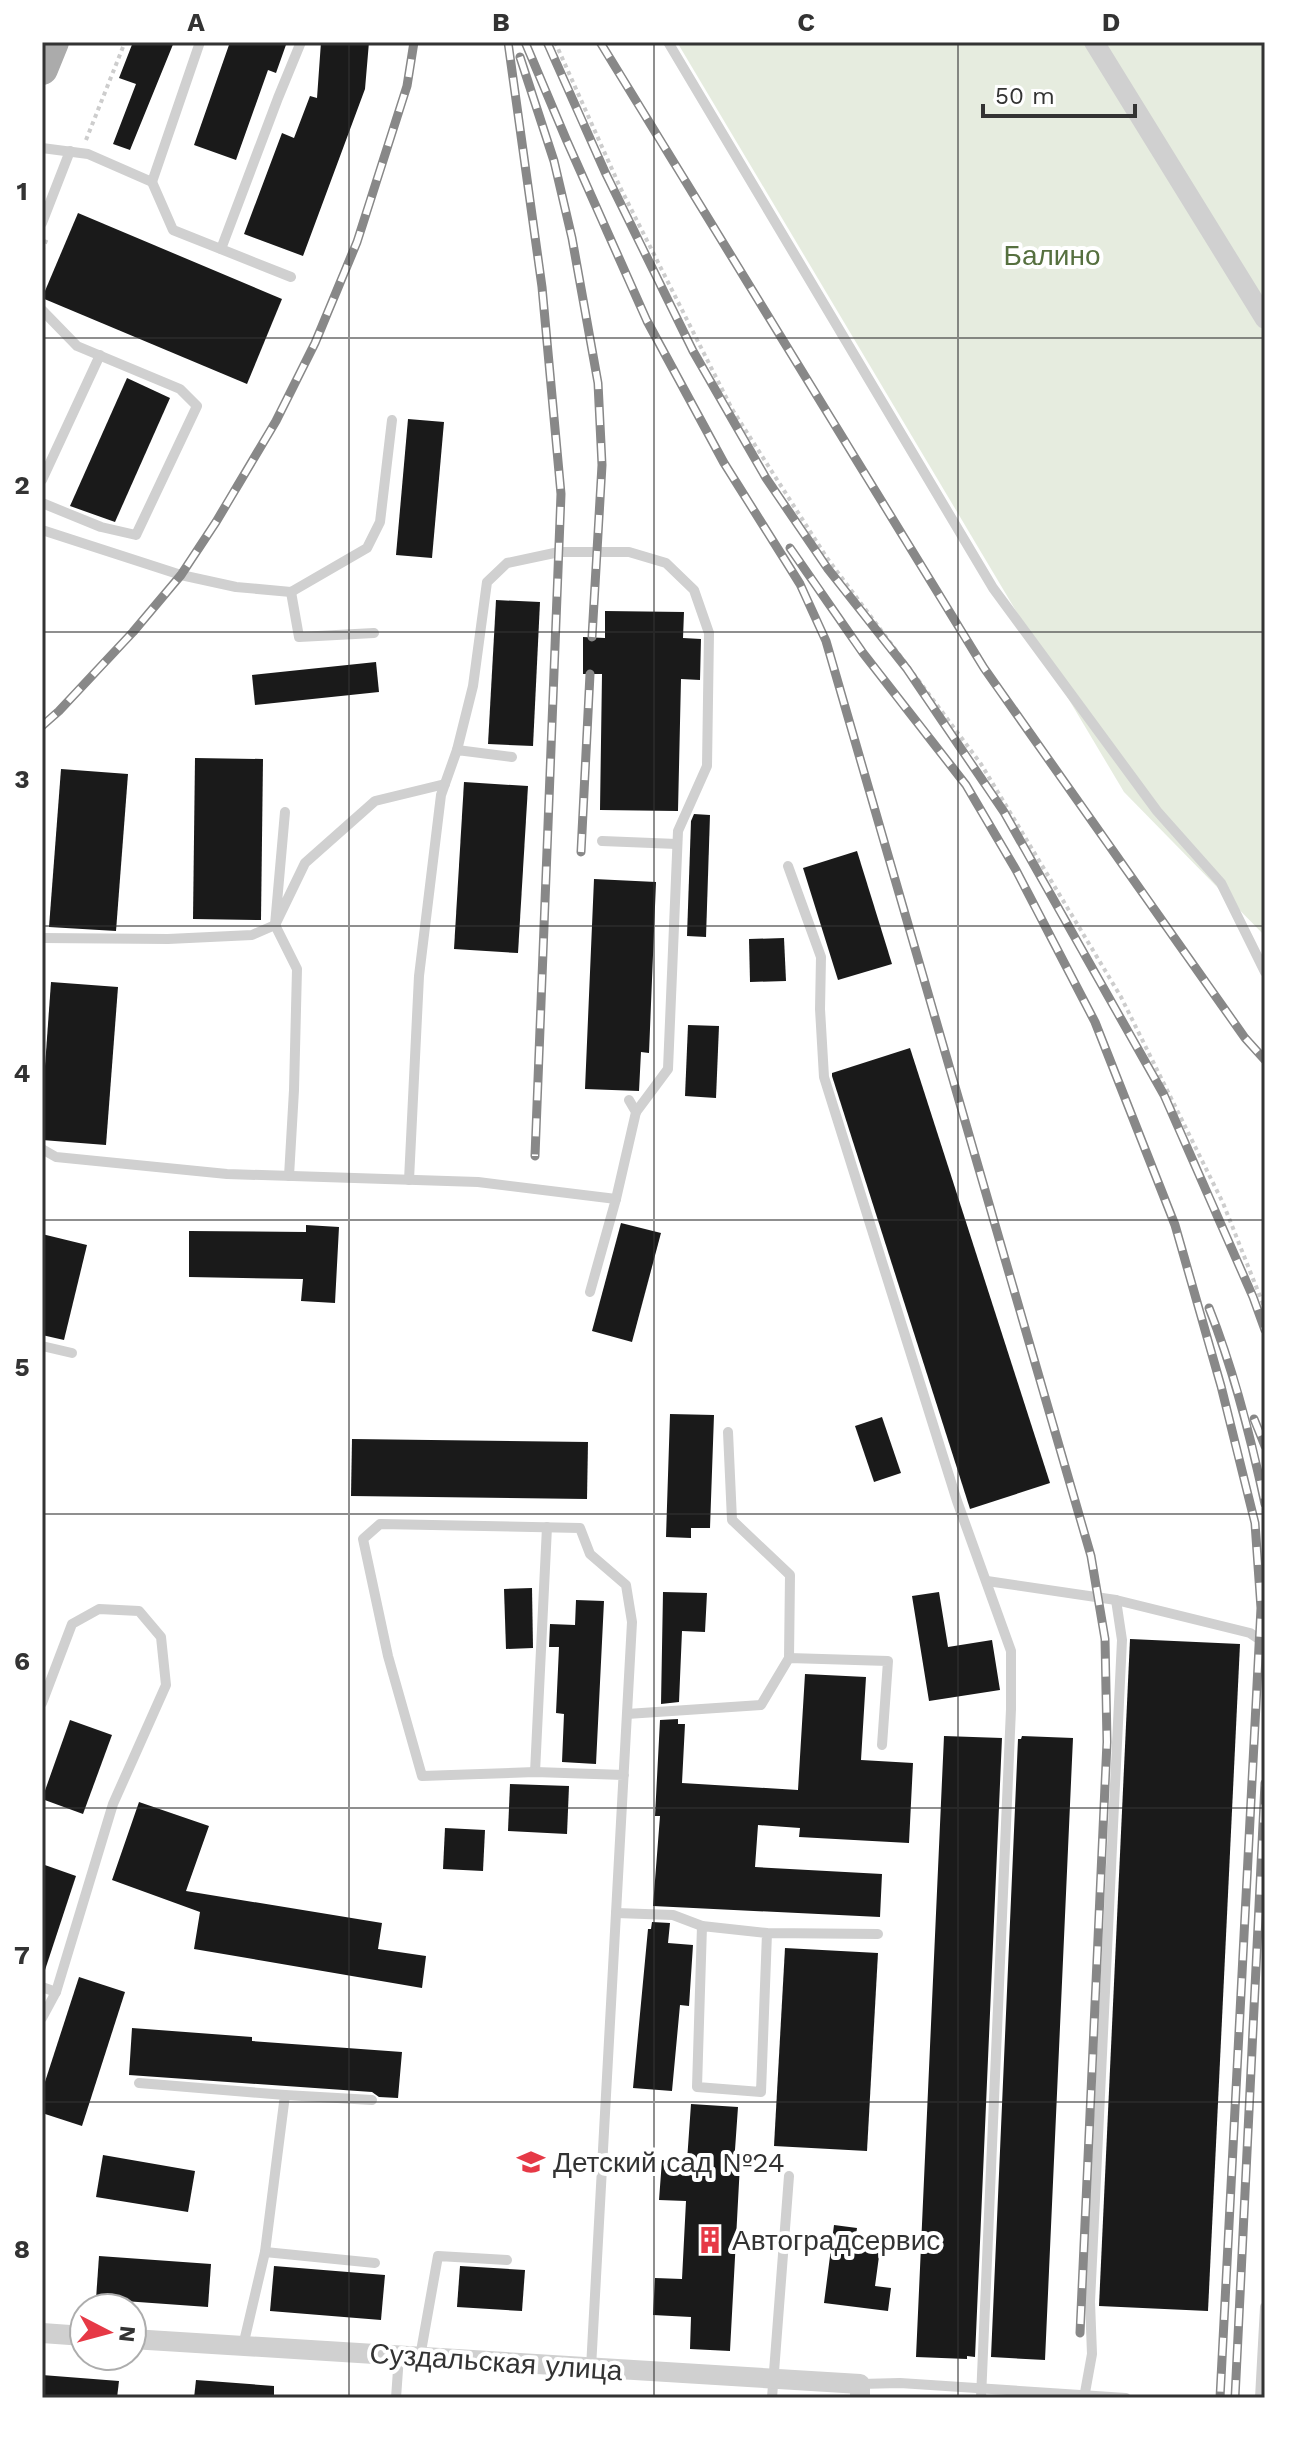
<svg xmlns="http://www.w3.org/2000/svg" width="1307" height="2440" font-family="'Work Sans',sans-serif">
  <rect width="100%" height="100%" fill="#fff"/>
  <!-- green -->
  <path fill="#e6ecdf" d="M677,42H1265V936L1124,792Z"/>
  <!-- building -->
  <g fill="#1a1a1a">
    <path d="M133,42H174L130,150L113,144L136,84L119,78Z"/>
    <path d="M230,42H287L276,73L268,70L236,160L194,145Z"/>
    <path d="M321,42H369L365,89L303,256L244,234L282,133L294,138L310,96L317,98Z"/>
    <path d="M78,213L282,299L247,384L42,298Z"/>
    <path d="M127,378L170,398L115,522L70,506Z"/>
    <path d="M408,419L444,422L432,558L396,555Z"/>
    <path d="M496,600L540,602L533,746L488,744Z"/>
    <path d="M605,611L684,612L683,638L701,639L700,680L681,679L678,811L600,810L602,674H583V637L605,638Z"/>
    <path d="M376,662L379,692L255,705L252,675Z"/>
    <path d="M195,758L263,759L261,920L193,919Z"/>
    <path d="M61,769L128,774L116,931L49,927Z"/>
    <path d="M464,782L528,786L518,953L454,949Z"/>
    <path d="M694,814L710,815L706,937L687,936L691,821Z"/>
    <path d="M857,851L892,964L838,980L803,868Z"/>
    <path d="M594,879L656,882L649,1053L641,1052L639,1091L585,1089Z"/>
    <path d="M784,938L786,981L750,982L749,939Z"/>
    <path d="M51,982L118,987L106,1145L42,1140V1108Z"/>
    <path d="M688,1025L719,1026L716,1098L685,1096Z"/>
    <path d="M910,1048L1050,1483L970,1509L832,1076V1073Z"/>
    <path d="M621,1223L661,1233L632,1342L592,1331Z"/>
    <path d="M306,1225L339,1227L335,1303L301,1301L303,1279L189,1277V1231L306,1232Z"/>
    <path d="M42,1234L87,1245L64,1340L42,1335Z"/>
    <path d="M670,1414L714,1415L710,1528H691V1538L666,1537Z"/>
    <path d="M882,1417L901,1473L874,1482L855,1426Z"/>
    <path d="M352,1439L588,1442L587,1499L351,1496Z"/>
    <path d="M532,1588L533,1648L506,1649L504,1589Z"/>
    <path d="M663,1592L707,1593L705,1632L682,1631L679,1702L661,1704Z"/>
    <path d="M939,1592L948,1647L992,1640L1000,1690L929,1701L912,1596Z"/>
    <path d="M576,1600L604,1601L596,1764L562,1762L564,1714L556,1713L559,1647H549L550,1624L575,1625Z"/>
    <path d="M1130,1639L1240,1644L1208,2311L1099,2306Z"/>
    <path d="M805,1674L866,1677L861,1760L913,1763L909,1843L799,1837L800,1828L758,1825L755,1867L882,1874L880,1917L653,1906L660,1816H655L660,1720L678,1719V1724H685L682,1783L798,1790Z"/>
    <path d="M70,1720L112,1735L83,1814L42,1799Z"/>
    <path d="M944,1736L1002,1738L975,2357L967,2356V2359L916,2357Z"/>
    <path d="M1022,1736L1073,1738L1045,2360L991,2357L1018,1739H1021Z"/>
    <path d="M510,1784L569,1786L567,1834L508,1831Z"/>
    <path d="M139,1802L209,1826L186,1891L382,1923L378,1949L426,1956L422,1988L194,1949L200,1912L112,1880Z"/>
    <path d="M445,1828L485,1830L483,1871L443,1869Z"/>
    <path d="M42,1864L76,1876L45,1970H42Z"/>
    <path d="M652,1922L670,1923L668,1943L693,1945L689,2006L680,2005L672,2091L633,2088L648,1929H651Z"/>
    <path d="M785,1948L878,1953L867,2151L774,2146Z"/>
    <path d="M79,1977L125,1992L82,2126L42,2113V2091Z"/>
    <path d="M132,2028L252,2037V2041L402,2052L398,2098L379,2097L372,2092L129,2075Z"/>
    <path d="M691,2104L738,2107L734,2164H740L730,2351L690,2349L691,2317L653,2315L655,2278L682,2279L686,2201L659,2200L662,2160L687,2161Z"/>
    <path d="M103,2155L195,2171L188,2212L96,2197Z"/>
    <path d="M834,2225L857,2228L856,2235L875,2237L874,2248L880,2249L875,2286L891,2288L888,2311L824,2303Z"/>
    <path d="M99,2256L211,2264L208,2307L96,2299Z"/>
    <path d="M274,2266L385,2275L381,2320L270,2311Z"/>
    <path d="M460,2266L525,2270L522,2311L457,2307Z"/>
    <path d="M42,2375L119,2381L117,2398H42Z"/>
    <path d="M196,2380L274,2386V2398H194Z"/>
  </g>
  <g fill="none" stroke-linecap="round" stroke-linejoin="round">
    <!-- path -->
    <g stroke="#cdcdcd" stroke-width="4" stroke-dasharray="4 4" stroke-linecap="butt">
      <path d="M555,42L620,187L732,409L827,558L981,764L1121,997L1223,1203L1265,1309"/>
      <path d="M86,140L125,42"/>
      <path d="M42,251L47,238"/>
    </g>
    <!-- service -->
    <g stroke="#d0d0d0" stroke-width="10">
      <path d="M668,42L993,588L1157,811L1221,883L1265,972"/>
      <path d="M42,148L88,154L152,182L173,230L291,277"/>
      <path d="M152,182L200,42"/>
      <path d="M42,223L70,151"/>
      <path d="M221,249L278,98L301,42"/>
      <path d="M42,310L77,346L180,389L197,406L136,535L101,527L42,503"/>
      <path d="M42,480L100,355"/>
      <path d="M42,530L181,575L236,587L291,592L367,548L380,522L392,420"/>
      <path d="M291,592L299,637L374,633"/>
      <path d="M457,750L473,686L487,582L507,563L559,552H629L666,563L694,590L709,633L707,766L678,831L668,1069L636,1112"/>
      <path d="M285,812L275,925L305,863L375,801L445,784"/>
      <path d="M602,841L677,844"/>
      <path d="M788,866L821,957L820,1009L824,1077L957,1501L1011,1651V1709L981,2398"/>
      <path d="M42,938L168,939L252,935L275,925L297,969L294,1090L289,1176"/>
      <path d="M42,1149L56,1157L227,1174L478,1182L616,1199L636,1112L629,1100"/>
      <path d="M409,1180L419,976L441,795L457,750L512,757"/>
      <path d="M590,1292L616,1199"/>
      <path d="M42,1346L72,1353"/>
      <path d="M728,1432L732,1520L790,1575L789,1658"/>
      <path d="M987,1581L1116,1600L1250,1633L1265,1643"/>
      <path d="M42,1703L72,1624L99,1609L139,1611L161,1637L166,1685L113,1804L56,1992L42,1987"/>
      <path d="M627,1714L761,1705L789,1658L888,1661L882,1745"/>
      <path d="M535,1772L547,1527"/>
      <path d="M616,1913L673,1915L702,1926"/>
      <path d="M767,1933L702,1926L697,2087L761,2092L767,1933L878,1934"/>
      <path d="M42,2018L56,1992"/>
      <path d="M139,2083L285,2095L265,2252L243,2346"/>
      <path d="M285,2095L372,2100"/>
      <path d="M265,2252L375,2263"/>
      <path d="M420,2357L438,2256L507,2260"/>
      <path d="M591,2368L632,1622L626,1585L590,1554L580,1528L380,1524L363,1539L388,1656L422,1776L535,1772L624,1775"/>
      <path d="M860,2384L900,2383L1126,2398"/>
      <path d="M396,2398L399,2356"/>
      <path d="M772,2398L789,2176"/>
      <path d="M1084,2398L1092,2354L1090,2302L1122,1640L1116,1600"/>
      <path d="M1260,2398L1265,2307"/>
    </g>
    <!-- minor -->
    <g stroke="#d0d0d0" stroke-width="20">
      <path d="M1094,42L1265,319"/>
      <path d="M42,2333L84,2336"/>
      <path d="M132,2339L860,2384V2398"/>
    </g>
    <!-- primary -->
    <path stroke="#ababab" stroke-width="32" d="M42,69L53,42"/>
    <!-- rail casing -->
    <g stroke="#888" stroke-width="9">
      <g id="rail">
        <path d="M508,42L542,287L561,494L535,1156"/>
        <path d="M525,42L566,139L647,321L724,463L800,584L826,641L1091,1556L1105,1639L1107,1742L1080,2333"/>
        <path d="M547,42L605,172L693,351L766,478L828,569L907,669L1004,812L1164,1095L1253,1297L1265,1330"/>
        <path d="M600,42L984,668L1245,1038L1265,1060"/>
        <path d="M520,57L554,161L572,238L598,383L602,465L592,637"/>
        <path d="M790,548L863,653L966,785L1016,870L1095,1022L1175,1225L1221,1386L1255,1523L1261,1608L1220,2398"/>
        <path d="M42,726L59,711L133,632L181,575L216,522L276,421L315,343L357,242L407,86L414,42"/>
        <path d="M581,852L590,674"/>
        <path d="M1209,1308C1234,1371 1251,1438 1265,1504"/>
        <path d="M1254,1419L1265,1446"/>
        <path d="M1235,2398L1265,1783"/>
      </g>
    </g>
    <!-- rail -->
    <use href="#rail" stroke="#fff" stroke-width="6" stroke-dasharray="18" stroke-linecap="butt"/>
  </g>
  <!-- grid -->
  <path fill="none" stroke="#333" stroke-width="2" stroke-opacity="0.55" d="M349,42V2398M654,42V2398M958,42V2398M42,338H1265M42,632H1265M42,926H1265M42,1220H1265M42,1514H1265M42,1808H1265M42,2102H1265"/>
  <!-- icons -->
  <defs>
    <g id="school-bare" transform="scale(2.16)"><path d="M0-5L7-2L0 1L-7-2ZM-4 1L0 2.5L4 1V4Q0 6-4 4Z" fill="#e63946" stroke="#fff" stroke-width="2.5" paint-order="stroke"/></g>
    <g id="building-bare" transform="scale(2.16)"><path d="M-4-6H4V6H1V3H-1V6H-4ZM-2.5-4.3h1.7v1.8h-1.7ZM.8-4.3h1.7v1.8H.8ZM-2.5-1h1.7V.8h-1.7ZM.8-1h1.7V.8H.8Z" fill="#e63946" stroke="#fff" stroke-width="2.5" paint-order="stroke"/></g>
  </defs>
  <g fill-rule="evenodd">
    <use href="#school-bare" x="531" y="2162"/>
    <use href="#building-bare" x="710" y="2240"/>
  </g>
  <g text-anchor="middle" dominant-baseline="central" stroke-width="8" stroke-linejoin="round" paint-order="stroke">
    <!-- park labels -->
    <g font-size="28" fill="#56703f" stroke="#fff">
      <text x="1052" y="255">Балино</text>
    </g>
    <!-- poi labels -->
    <g font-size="28" fill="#333" stroke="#fff" text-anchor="start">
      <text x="553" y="2162">Детский сад №24</text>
      <text x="732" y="2240">Автоградсервис</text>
    </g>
    <!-- street labels -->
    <g font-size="28" fill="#333" stroke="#fff">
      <text transform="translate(496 2362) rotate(4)">Суздальская улица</text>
    </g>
  </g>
  <!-- border -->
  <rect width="1307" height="2440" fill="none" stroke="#ffffff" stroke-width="88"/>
  <!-- north arrow -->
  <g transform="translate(108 2332) rotate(96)"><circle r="38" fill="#ffffff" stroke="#adadad" stroke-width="2"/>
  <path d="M0-6L14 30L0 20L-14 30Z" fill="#e63946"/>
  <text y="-12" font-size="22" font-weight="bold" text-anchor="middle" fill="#333333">N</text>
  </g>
  <!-- scale -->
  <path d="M983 104v12h152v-12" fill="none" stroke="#333333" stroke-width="4"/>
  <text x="995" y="104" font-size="24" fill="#333333" stroke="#ffffff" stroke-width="6" paint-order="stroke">50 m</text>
  <rect x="44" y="44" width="1219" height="2352" fill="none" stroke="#333" stroke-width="3"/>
  <g font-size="26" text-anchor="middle" font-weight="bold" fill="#333">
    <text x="196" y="31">A</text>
    <text x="501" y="31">B</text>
    <text x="806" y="31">C</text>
    <text x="1111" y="31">D</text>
    <text x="22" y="200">1</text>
    <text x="22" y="494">2</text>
    <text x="22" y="788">3</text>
    <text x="22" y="1082">4</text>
    <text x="22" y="1376">5</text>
    <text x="22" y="1670">6</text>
    <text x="22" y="1964">7</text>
    <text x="22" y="2258">8</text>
  </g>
</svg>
